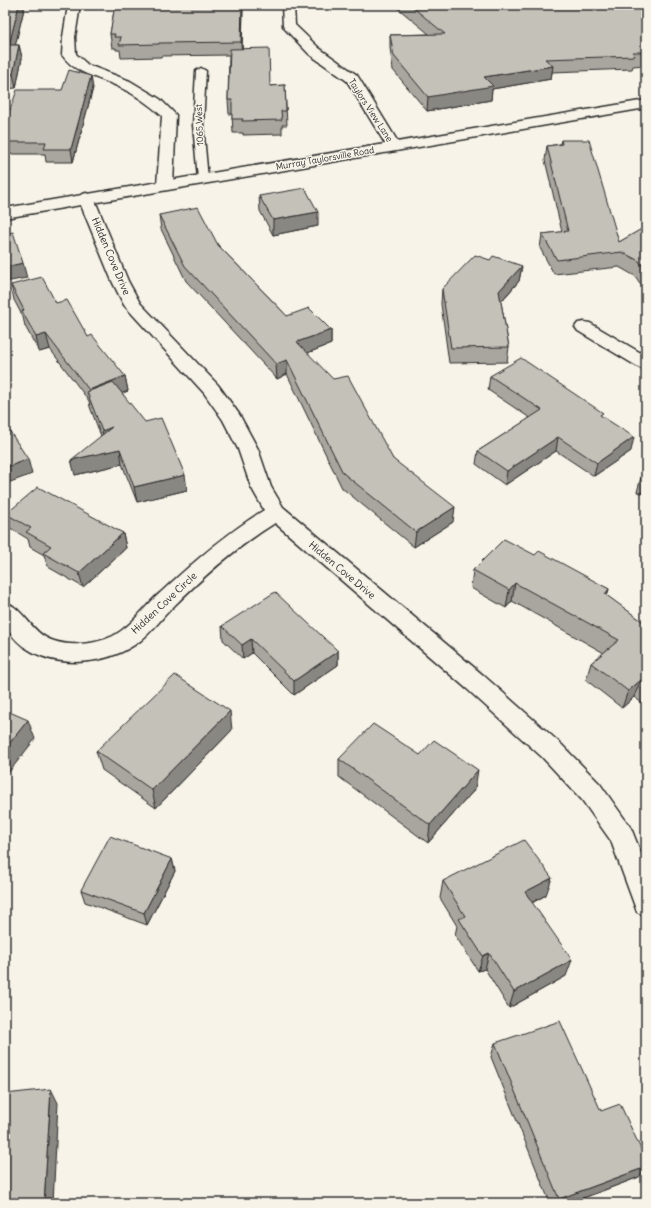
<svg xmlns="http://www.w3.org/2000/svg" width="651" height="1208" font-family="Delius,sans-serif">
  <rect width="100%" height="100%" fill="#f7f3e8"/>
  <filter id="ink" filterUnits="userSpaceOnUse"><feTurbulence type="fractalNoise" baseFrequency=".025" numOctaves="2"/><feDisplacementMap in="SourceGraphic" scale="8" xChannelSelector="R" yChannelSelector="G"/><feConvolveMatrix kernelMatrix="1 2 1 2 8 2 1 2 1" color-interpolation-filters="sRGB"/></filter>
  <g filter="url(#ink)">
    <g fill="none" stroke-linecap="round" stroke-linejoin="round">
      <!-- service casing -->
      <g stroke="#2b2b2b" stroke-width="3">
        <path id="service" d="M201,68L206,71L203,125L208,179L203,182L198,179L193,125L196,71Z"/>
      </g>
      <!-- minor casing -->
      <g stroke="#2b2b2b" stroke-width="3">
        <g id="minor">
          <path d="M68,5H80L75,37L76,54L88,65L130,81L160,99L176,115L173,185L170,188L165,190L160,188L157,185L162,116C150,105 136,95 121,88C101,77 77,76 62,55L63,37Z"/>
          <path d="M282,5H294L295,25L319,48L357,75L401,147L399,150L394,151L389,150L347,81L309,54L285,29L283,26Z"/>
          <path d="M86,193L91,195L94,198L128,281L140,303L218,385L239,414L258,449L271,487L283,507L483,675L560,743L600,784L631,828L646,866V916L637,912L611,841L582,800L542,757L467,689L275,523C238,546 205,575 174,606C161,618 151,634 136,644C105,665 57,669 26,648C17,643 11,634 5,626V602C25,609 31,634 54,641C72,647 96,644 113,636C132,626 144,607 160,593C193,562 226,534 264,510L251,487L238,449L223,420L204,393L124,305L112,281L78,198L81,195Z"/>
          <path d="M584,322L590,323L646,356V370L640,368L578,331L575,327L578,323Z"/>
        </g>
      </g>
      <!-- tertiary casing -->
      <g stroke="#2b2b2b" stroke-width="3">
        <path id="tertiary" d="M646,100V108L5,218V208Z"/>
      </g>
      <!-- service -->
      <use href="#service" fill="#f7f3e8" fill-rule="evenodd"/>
      <!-- minor -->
      <use href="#minor" fill="#f7f3e8" fill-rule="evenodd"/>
      <!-- tertiary -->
      <use href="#tertiary" fill="#f7f3e8" fill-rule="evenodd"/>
    </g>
    <!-- wall -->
    <g fill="#a9a69f" stroke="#2b2b2b">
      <path d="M5,5H25L15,45H19L22,58L16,88L5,89Z"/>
      <path d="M115,5H243L242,48L270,86L285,85L287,125H282V134L243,135V133H233L232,114H229L228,100L229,55L161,56V57L121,58L120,50H116V48H112L110,34Z"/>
      <path d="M394,5H456L457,6H562V5H646V65L633,66L632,69L552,72L551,79L492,89L491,100L427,111L393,70L390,48V35L429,34Z"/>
      <path d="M93,88L73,162H46L45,154H5V124L62,90Z"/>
      <path d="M561,140L619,242L646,227V292L635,276L619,267L554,274L540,248L542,234L562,232L545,160L547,146L560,144Z"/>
      <path d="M259,196L318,226L273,235L260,211Z"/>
      <path d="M159,215L218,245L287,316L331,330V344L307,353L393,459L453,522L414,547L342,488L287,374L277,379L186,281L161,229Z"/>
      <path d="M490,260L522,266L519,281L501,302L509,347L507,362L449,363L441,304L442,289Z"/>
      <path d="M11,285L56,303L88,337L125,376L128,391L122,393L187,490L137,502L122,464L75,475L101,436L90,407L89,401L50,349L39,352L25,326L23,317L14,300Z"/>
      <path d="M490,376L602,417L631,451L594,476L556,451L505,485L476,464L478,451L530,418L488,390Z"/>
      <path d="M646,459V494L637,492Z"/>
      <path d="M6,514L123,533L126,548L83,587L48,567L44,555L30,547L28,539L10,528Z"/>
      <path d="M535,555L609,589L607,596L646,624V706L634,697L622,708L586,680L591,663L604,653L512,601L506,608L471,588L473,570Z"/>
      <path d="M222,626L338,651V665L294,695L252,653L243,659L223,640Z"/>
      <path d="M232,730L156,808L102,770L96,751Z"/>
      <path d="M420,755L475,789L428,843L339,777V759Z"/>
      <path d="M172,859L175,871L147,925L85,902L81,890Z"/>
      <path d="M443,881L546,895L532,903L566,976L509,1008L485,969L478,971L455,935L457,926L440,898Z"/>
      <path d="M495,1043L601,1111L639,1177L570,1203H550L491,1057Z"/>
    </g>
    <!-- shaded-wall -->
    <g fill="#898782" stroke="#2b2b2b">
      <path d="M19,5H25L12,59L9,45Z"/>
      <path d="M242,5H243L242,55L241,42Z"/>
      <path d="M19,45L22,58L16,88L13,74Z"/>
      <path d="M553,66L551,79L492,89L491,100L427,111L428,97L484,77Z"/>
      <path d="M91,76L93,88L73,162L71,149Z"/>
      <path d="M318,212V226L273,235V220Z"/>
      <path d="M23,263L27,278L5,282V267Z"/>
      <path d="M522,266L519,281L497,306L499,291Z"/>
      <path d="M331,330V344L297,357V342Z"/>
      <path d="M46,334L50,349L39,352L36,337Z"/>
      <path d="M287,360V374L277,379L276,364Z"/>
      <path d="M125,376L128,391L92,405L89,390Z"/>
      <path d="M112,427L105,446L102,431Z"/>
      <path d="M558,437L556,451L505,485L507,471Z"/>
      <path d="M634,437L631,451L594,476L597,463Z"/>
      <path d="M120,449L122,464L75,475L71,460Z"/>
      <path d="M28,459L32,474L5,484V468Z"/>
      <path d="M185,475L187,490L137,502L134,487Z"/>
      <path d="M455,507L453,522L414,547L416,532Z"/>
      <path d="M123,533L126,548L83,587L79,573Z"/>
      <path d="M515,583L512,601L506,608L509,590Z"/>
      <path d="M609,589L604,606L605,594Z"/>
      <path d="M251,639L252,653L243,659L242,645Z"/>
      <path d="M338,651V665L294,695V681Z"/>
      <path d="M641,680L634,697L622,708L628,691Z"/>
      <path d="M230,711L232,730L156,808L152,790Z"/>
      <path d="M28,720L35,739L5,777V749Z"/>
      <path d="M478,770L475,789L428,843L430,825Z"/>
      <path d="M172,859L175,871L147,925L144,913Z"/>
      <path d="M552,878L546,895L520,909L525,892Z"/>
      <path d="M489,953L485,969L478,971L483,956Z"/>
      <path d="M572,960L566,976L509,1008L514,992Z"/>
      <path d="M51,1089L58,1103L53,1203H44Z"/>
      <path d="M646,1167V1169L639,1177L570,1203H557L559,1199Z"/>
    </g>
    <!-- building -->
    <g fill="#c4c1b9" stroke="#2b2b2b">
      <path d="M5,5H19L9,45H19L13,74L5,75Z"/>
      <path d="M115,5H242L241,42L159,43V44L119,45L121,37H114L115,34H110Z"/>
      <path d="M410,5H456L457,6L572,5H646V52H633L635,56L545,59L553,66L484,77L493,86L428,97L394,56L390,35L445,34Z"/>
      <path d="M269,48L270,86L285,85L286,111H281L282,120L242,121L243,119H232V100H228L230,49Z"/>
      <path d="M69,70L91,76L71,149H44L46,142H5V124L17,90H62Z"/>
      <path d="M561,140H589L619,242L645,227H646V271L639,261L622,252L557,260L542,234L568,231L547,146L562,144Z"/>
      <path d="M305,188L318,212L273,220L259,196Z"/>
      <path d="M198,207L218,245L287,316L309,308L331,330L297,342L333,379L348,376L393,459L455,507L416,532L343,473L287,360L276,364L185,266L159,215Z"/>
      <path d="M13,232L23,263L5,267V234Z"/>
      <path d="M475,255L490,260L493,256L522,266L499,291L509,347L451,348L442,289Z"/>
      <path d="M42,277L56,303L67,300L88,337L92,335L125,376L89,390L46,334L36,337L22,311L24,310L11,285Z"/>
      <path d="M521,358L603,413L600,415L634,437L597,463L558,437L507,471L478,451L542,410L490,376Z"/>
      <path d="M113,382L145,422L161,418L185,475L134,487L120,449L71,460L112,427L102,431L87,392Z"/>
      <path d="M5,424L28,459L5,468Z"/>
      <path d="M646,461V478L642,477Z"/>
      <path d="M38,487L123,533L79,573L43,553L51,546L26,532L31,528L6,514Z"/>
      <path d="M504,539L535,555L539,551L609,589L605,594L646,624V684L641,680L628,691L591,663L619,640L515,583L509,590L473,570Z"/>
      <path d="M275,592L338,651L294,681L251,639L242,645L222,626Z"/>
      <path d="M175,675L230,711L152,790L96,751Z"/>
      <path d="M5,710L28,720L5,749Z"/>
      <path d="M373,724L420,755L434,740L478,770L430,825L339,759Z"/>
      <path d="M110,836L172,859L144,913L81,890Z"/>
      <path d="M524,840L552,878L525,892L572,960L514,992L489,953L483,956L459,919L465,916L443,881Z"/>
      <path d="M560,1021L601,1111L620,1104L646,1160V1167L559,1199L495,1043Z"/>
      <path d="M51,1089L44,1203H5V1094Z"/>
    </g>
  </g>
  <g text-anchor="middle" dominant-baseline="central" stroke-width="3" stroke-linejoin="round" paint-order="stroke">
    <!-- far-street labels -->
    <g font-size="9" fill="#2b2b2b" stroke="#f7f3e8">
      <text transform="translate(371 110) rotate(57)">Taylors View Lane</text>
      <text transform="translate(199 125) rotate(-92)">1065 West</text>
      <text transform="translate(325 158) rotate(-10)">Murray Taylorsville Road</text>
    </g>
    <!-- street labels -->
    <g font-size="10" fill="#2b2b2b" stroke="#f7f3e8">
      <text transform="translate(111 256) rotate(67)">Hidden Cove Drive</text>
      <text transform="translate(342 570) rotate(40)">Hidden Cove Drive</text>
      <text transform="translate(164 603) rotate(-43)">Hidden Cove Circle</text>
    </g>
  </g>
  <!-- margin -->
  <rect width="651" height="1208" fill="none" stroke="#f7f3e8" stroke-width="20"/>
  <rect x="10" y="10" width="631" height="1188" fill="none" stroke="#2b2b2b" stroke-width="1.5" filter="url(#ink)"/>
</svg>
